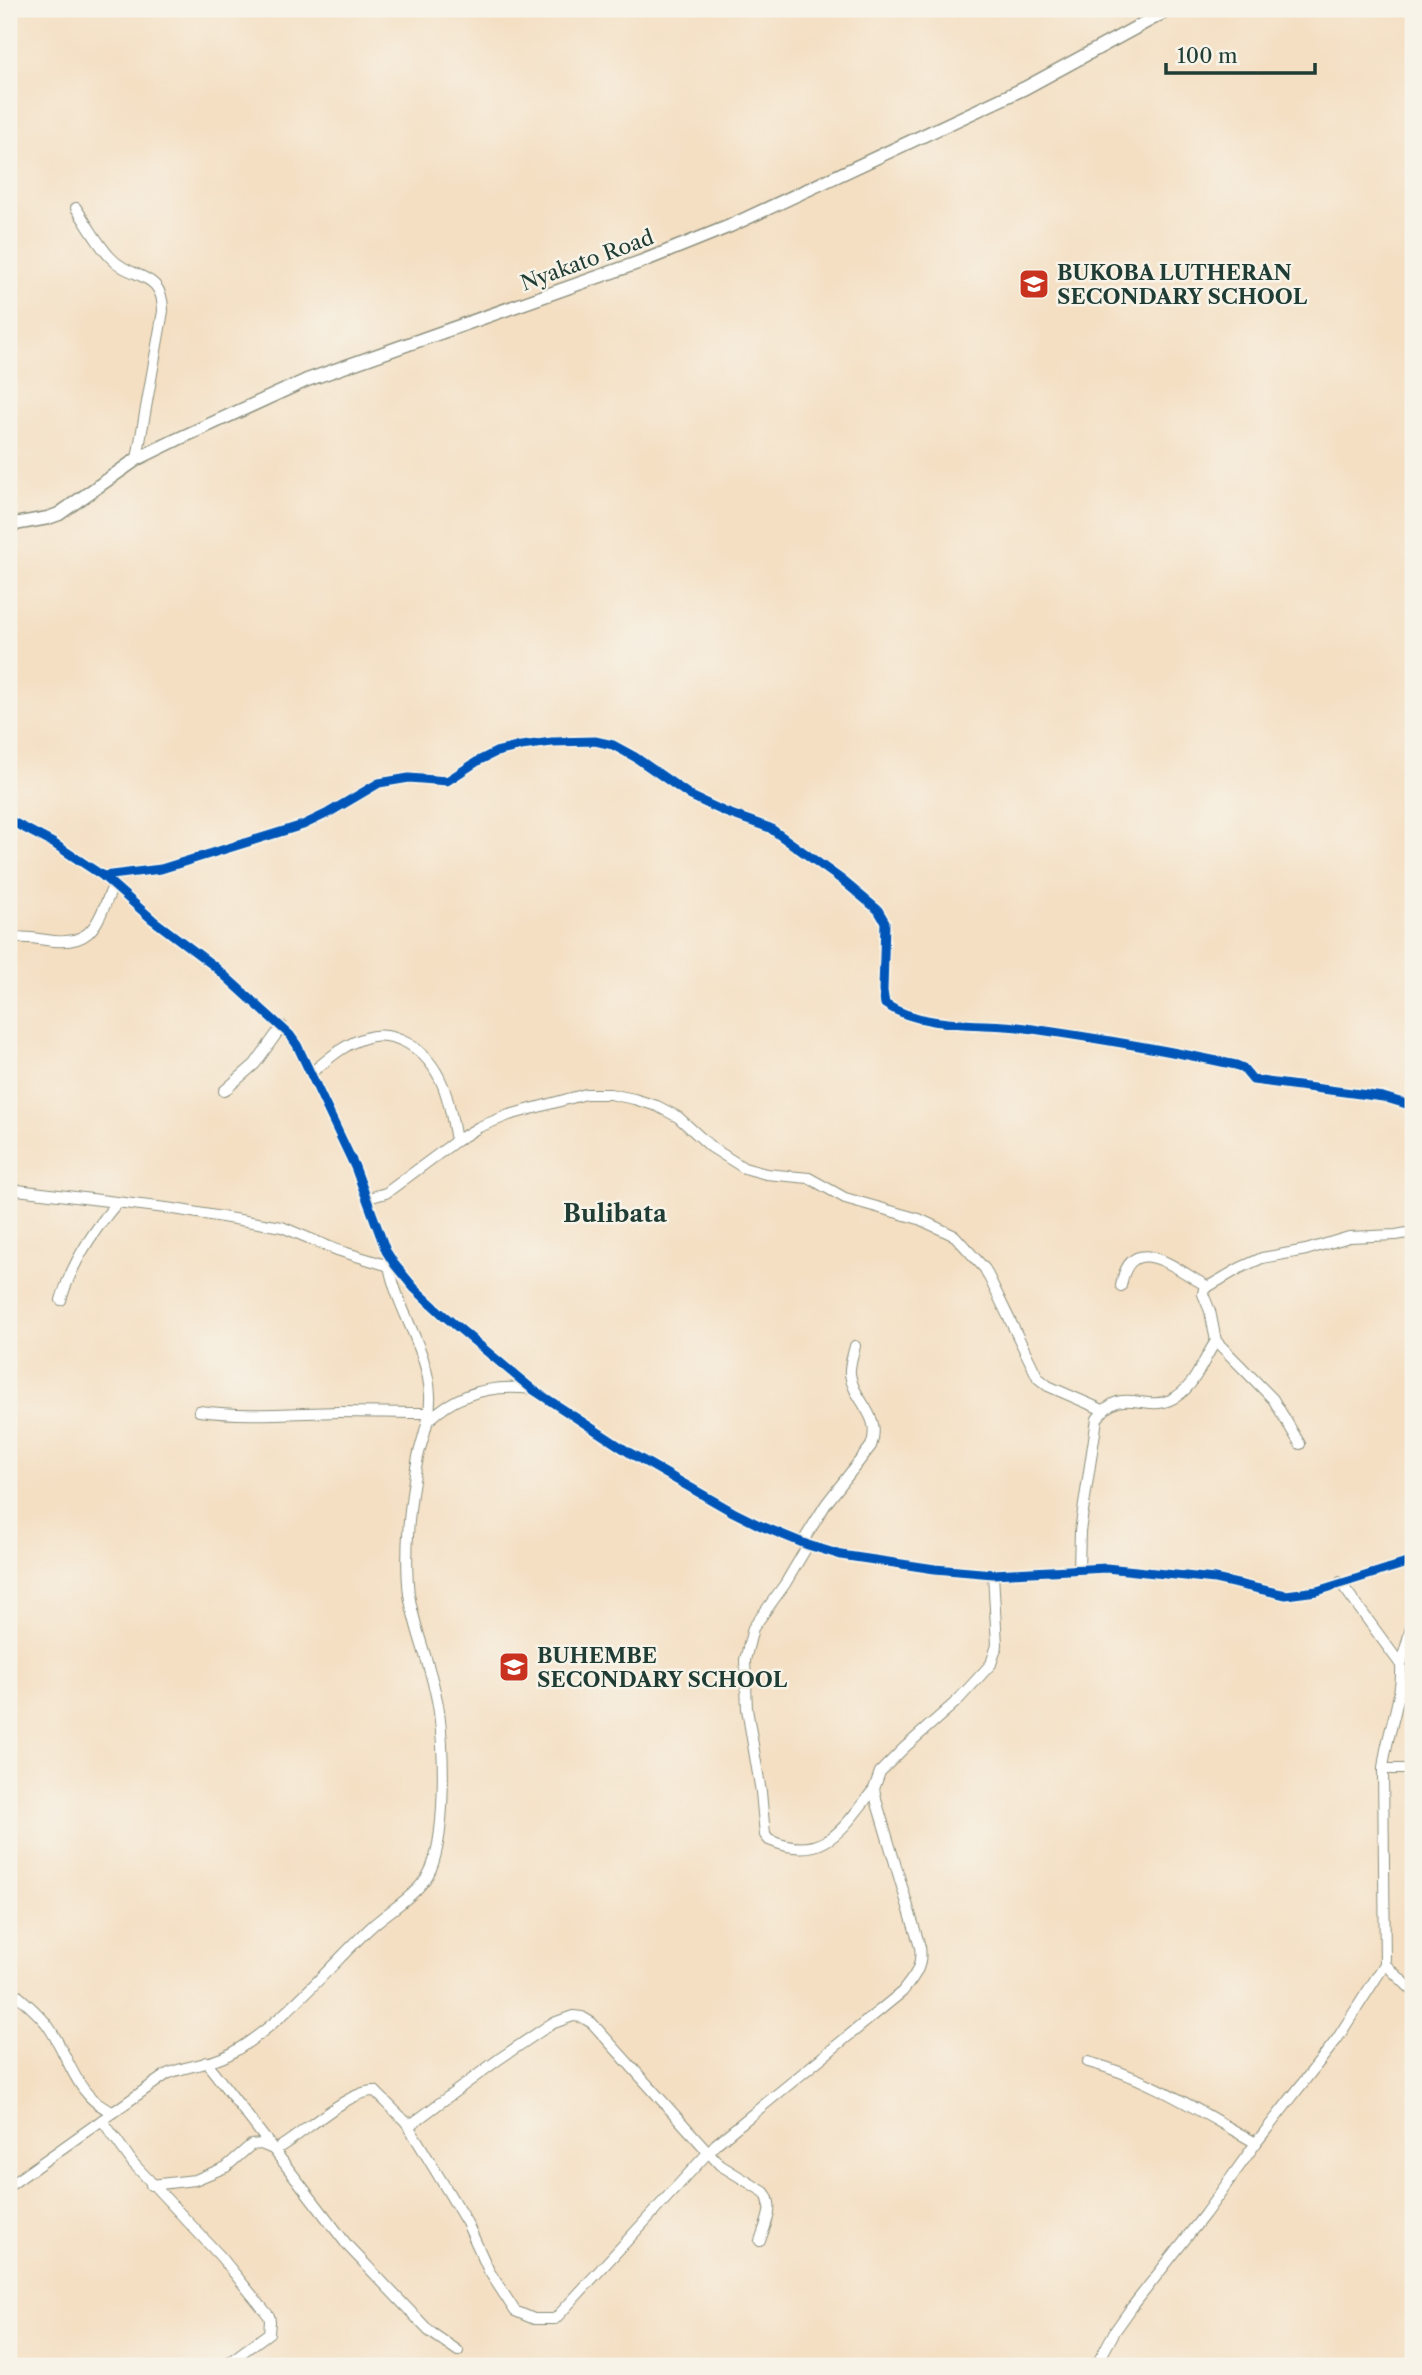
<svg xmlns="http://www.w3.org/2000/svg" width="1422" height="2375" font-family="'Libre Caslon Text',serif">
  <rect width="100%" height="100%" fill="#f7f3e8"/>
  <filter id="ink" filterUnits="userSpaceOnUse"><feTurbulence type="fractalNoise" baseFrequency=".0143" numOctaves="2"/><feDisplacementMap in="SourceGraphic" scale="14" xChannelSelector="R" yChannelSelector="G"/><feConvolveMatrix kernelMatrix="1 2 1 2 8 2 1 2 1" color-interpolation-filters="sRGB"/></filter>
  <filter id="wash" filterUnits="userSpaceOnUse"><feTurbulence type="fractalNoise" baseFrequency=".00686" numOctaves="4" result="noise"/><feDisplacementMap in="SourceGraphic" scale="28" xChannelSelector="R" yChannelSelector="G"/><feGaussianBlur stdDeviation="1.57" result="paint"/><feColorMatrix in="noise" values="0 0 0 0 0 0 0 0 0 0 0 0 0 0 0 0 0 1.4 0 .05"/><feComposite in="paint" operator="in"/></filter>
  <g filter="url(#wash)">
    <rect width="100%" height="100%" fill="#f4dfc3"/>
  </g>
  <g filter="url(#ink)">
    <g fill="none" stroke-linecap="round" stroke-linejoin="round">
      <!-- minor casing -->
      <g stroke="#8a8e7c" stroke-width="12">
        <g id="minor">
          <path d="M76,208C87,224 97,243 110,257C132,281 163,270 163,311L137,459"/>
          <path d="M9,820L53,843L103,876L153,920L214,966L290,1035L297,1045L355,1167L386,1251L395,1265L415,1289L442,1314L532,1389L630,1453L733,1512L759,1525L808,1545L841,1555L935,1569L993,1574L1106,1568L1215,1579L1286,1595L1317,1591L1413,1561"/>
          <path d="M103,876L161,869L303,825L328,813L379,783L409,778L447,781L478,761L496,752L521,746L552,742L595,741L613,745L635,757L691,796L725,812L770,828L842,880L878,910L885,922L883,991L885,1004C925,1030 981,1022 1026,1028C1096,1038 1167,1050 1236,1065L1243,1068L1253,1080L1383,1097L1413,1106"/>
          <path d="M9,939C21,936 34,938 46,940C94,948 97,922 113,886"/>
          <path d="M311,1073C327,1060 344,1044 365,1038C379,1033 394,1036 407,1043C443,1063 450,1103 456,1141"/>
          <path d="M224,1091L255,1064L282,1026"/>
          <path d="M9,1189L174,1209L282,1227L337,1250L389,1266"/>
          <path d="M368,1198L386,1193L456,1141L479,1127L509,1115L586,1094H610L634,1099L657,1106L678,1117L711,1147L744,1168L766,1174L809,1178L845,1198L919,1219L955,1236L985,1269L1038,1378L1048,1386L1103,1410"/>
          <path d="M1121,1286C1131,1227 1179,1272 1207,1286"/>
          <path d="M61,1300C72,1263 92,1232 117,1203"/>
          <path d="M199,1411C245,1417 291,1413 338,1412C368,1412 399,1413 429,1413"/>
          <path d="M429,1420C457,1393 493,1384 532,1389"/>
          <path d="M1300,1444L1273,1399L1216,1341L1210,1311L1203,1294L1204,1289L1240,1268L1262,1258L1306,1250L1349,1237L1396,1235L1413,1232"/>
          <path d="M802,1543L826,1504L871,1446C883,1415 853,1401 850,1374C849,1365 853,1355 855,1346"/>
          <path d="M808,1545L785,1584L753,1628L745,1660L747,1709L761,1792L765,1835L769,1840C824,1864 843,1828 874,1789"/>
          <path d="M1079,1570L1080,1531L1097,1419C1121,1384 1143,1412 1170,1400C1195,1389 1202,1361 1216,1341"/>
          <path d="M1401,1665L1413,1620"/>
          <path d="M1383,1769H1413"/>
          <path d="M1385,1964L1413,1991"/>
          <path d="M9,1988C22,2000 38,2012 48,2026C69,2055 76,2099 113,2112"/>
          <path d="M206,2062L348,2246L429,2331L458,2351"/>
          <path d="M1088,2062C1148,2077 1202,2113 1256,2143"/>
          <path d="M102,2120L133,2163L221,2257L269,2316L270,2321L269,2333L224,2366"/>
          <path d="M406,2122L467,2223L489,2271L515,2311L534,2319H555L716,2144L902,1992C914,1977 923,1967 920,1947L877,1803L874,1789L880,1772L904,1748L957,1701L991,1664L997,1645L993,1574"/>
          <path d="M151,2185L195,2180L226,2167L251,2145L261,2144L275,2150C300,2137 349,2089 375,2091L406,2122L413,2123L499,2059L551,2024L573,2016L582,2017L592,2023L720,2165L764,2192C776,2206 765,2225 760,2241"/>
          <path d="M9,2186L167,2074C186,2065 210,2065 228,2055C283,2024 324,1972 370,1928C388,1911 415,1897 428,1875C447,1842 444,1750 439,1712C434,1672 415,1634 409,1594C404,1552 410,1498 418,1457C423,1436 431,1417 430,1395C428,1347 394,1306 388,1259"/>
          <path d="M1096,2366L1115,2331L1132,2307L1205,2214L1256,2143L1337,2039L1385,1964L1383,1769C1386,1734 1403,1700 1401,1665L1340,1582"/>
        </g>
      </g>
      <!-- tertiary casing -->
      <g stroke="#8a8e7c" stroke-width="15">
        <path id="tertiary" d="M9,525L48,518L59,514L137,459L176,440L307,380L643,261L730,226L1025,88L1170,9"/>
      </g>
      <!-- minor -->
      <use href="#minor" stroke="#fff" stroke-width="10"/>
      <!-- tertiary -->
      <use href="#tertiary" stroke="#fff" stroke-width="12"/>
      <!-- cycleway casing -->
      <g stroke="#f7f3e8" stroke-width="13">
        <g id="cycleway">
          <path d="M9,820L53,843L103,876L153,920L214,966L290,1035L297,1045L355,1167L386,1251L395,1265L415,1289L442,1314L532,1389L630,1453L733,1512L759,1525L808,1545L841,1555L935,1569L993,1574L1106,1568L1215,1579L1286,1595L1317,1591L1413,1561"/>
          <path d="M103,876L161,869L303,825L328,813L379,783L409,778L447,781L478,761L496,752L521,746L552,742L595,741L613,745L635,757L691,796L725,812L770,828L842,880L878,910L885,922L883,991L885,1004C925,1030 981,1022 1026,1028C1096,1038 1167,1050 1236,1065L1243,1068L1253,1080L1383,1097L1413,1106"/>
        </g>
      </g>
      <!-- cycleway -->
      <use href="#cycleway" stroke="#0057b8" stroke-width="9"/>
    </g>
  </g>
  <!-- icons -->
  <defs>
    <g id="school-square" transform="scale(1.575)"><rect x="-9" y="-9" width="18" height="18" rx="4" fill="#c8321e" stroke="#f7f3e8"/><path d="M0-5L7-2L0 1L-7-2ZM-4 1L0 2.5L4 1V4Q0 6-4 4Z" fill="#fff"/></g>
  </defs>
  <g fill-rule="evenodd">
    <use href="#school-square" x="1034" y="284"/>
    <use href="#school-square" x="514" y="1667"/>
  </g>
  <g text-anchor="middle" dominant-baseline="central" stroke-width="5" stroke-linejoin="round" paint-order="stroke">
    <!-- street labels -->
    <g font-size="21" fill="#1f3d34" stroke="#f7f3e8">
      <text transform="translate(587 260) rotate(-20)">Nyakato Road</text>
    </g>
    <!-- poi labels -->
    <g font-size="21" font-weight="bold" fill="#1f3d34" stroke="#f7f3e8" text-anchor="start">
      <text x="1057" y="272">BUKOBA LUTHERAN<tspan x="1057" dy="24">SECONDARY SCHOOL</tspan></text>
      <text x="537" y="1655">BUHEMBE<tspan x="537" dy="24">SECONDARY SCHOOL</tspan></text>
    </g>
    <!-- quarter labels -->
    <g font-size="24" font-weight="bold" fill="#1f3d34" stroke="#f7f3e8">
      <text x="615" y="1213">Bulibata</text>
    </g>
  </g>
  <!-- margin -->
  <rect width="1422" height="2375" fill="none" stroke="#f7f3e8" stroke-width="35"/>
  <!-- scale -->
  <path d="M1166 63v10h149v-10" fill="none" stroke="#1f3d34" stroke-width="3.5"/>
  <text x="1177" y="63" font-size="21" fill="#1f3d34" stroke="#f7f3e8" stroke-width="5" paint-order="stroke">100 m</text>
</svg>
